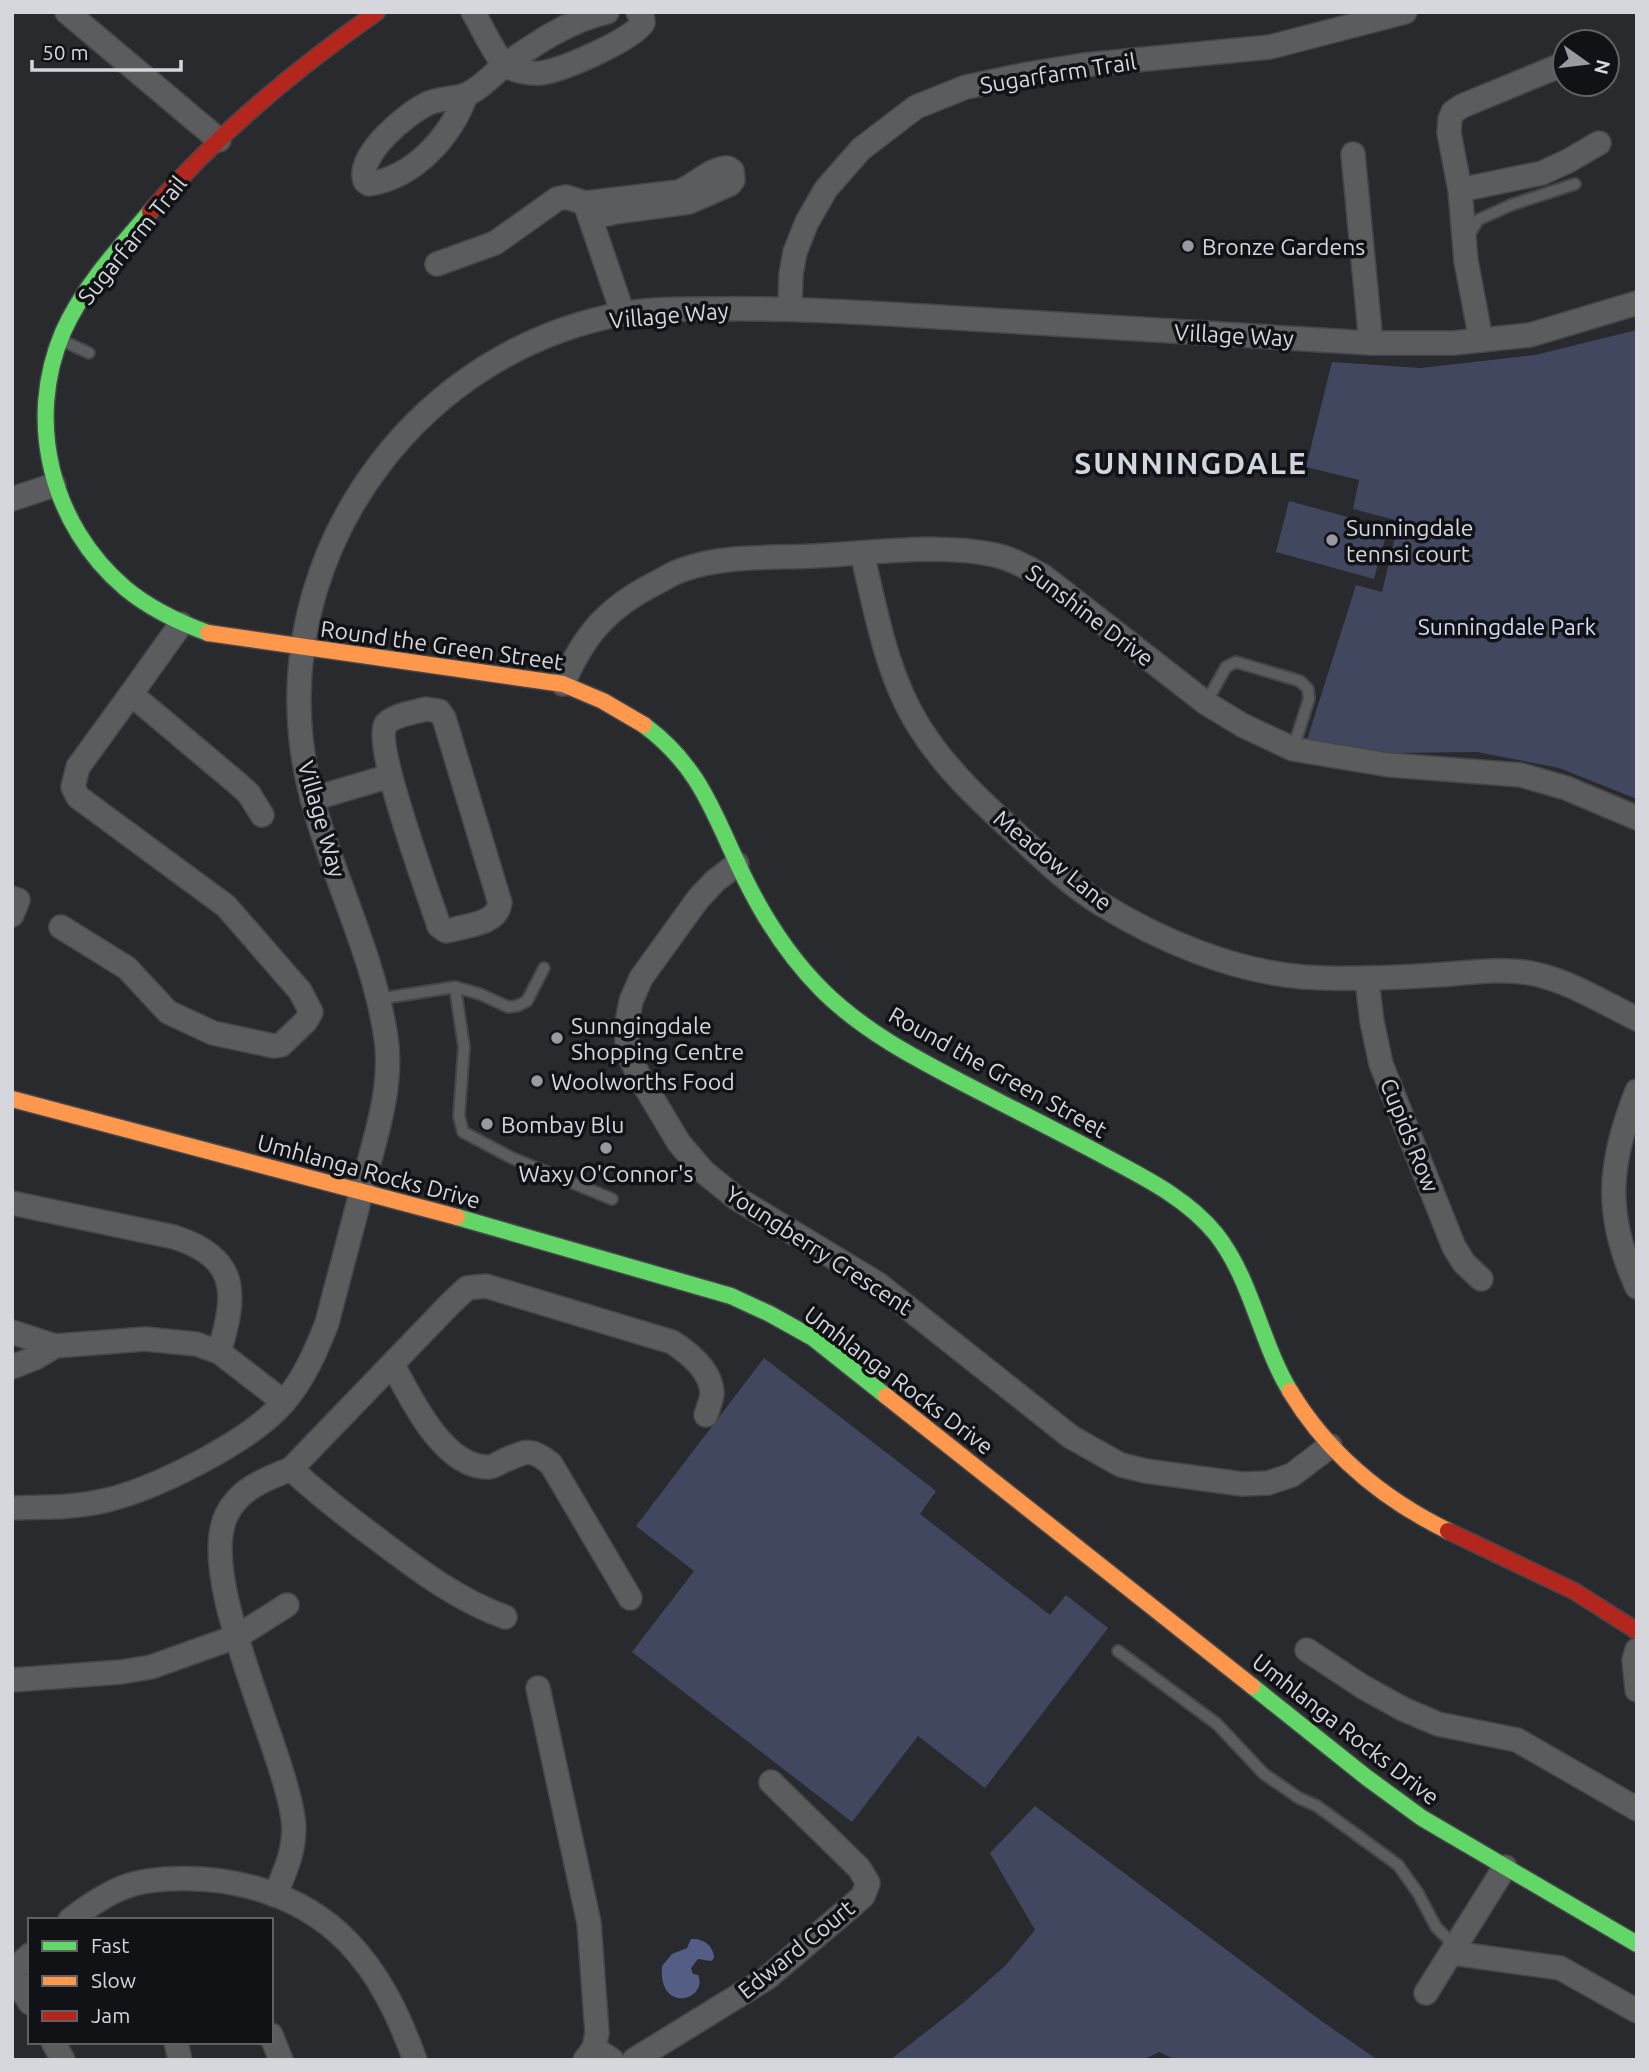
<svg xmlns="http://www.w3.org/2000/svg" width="1649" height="2072" font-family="Ubuntu,sans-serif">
  <rect width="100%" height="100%" fill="#292a2e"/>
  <!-- green -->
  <g fill="#41475e">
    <path d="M1637,330V799L1559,768L1477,752L1395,753L1306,743L1356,585L1382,592L1399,521L1353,509L1359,480L1306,467L1332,362L1421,368L1535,355Z"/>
    <path d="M1289,501L1388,528L1374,579L1276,552Z"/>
    <path d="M764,1358L936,1491L920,1514L1050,1615L1066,1595L1108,1628L985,1788L918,1736L852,1822L632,1652L694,1571L636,1526Z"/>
    <path d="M1035,1806L1320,2020L1378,2060H1176L1159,2052L1143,2060H890L963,2003L1005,1966L1035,1930L990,1853Z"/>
  </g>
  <!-- water -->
  <path fill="#545e85" d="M691,1939C703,1938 714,1946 714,1958L711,1961L698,1959L691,1968L693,1974L698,1975C709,2000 658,2015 662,1966L672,1954L687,1948Z"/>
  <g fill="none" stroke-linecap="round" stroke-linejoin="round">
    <!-- lane casing -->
    <g stroke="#454649" stroke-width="14">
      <g id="lane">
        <path d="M1468,237L1478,220L1511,205L1575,184"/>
        <path d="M63,341L89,353"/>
        <path d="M1206,703L1226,667L1236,662L1300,681L1308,689L1309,699L1293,749"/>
        <path d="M455,987L464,1047L459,1116L463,1132L512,1158L612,1199"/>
        <path d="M378,999L455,987L480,994L508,1007L517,1006L527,1001L544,968"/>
        <path d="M1118,1651L1217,1724L1264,1774L1299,1798L1317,1806L1398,1865L1418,1893L1436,1927L1455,1946"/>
      </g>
    </g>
    <!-- street casing -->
    <g stroke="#454649" stroke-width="26">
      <g id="street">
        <path d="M67,12L219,140"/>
        <path d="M473,12C481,25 494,54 504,64C512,71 531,74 541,73C563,70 630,41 643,23L642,15L638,12"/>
        <path d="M466,95C451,136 415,177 369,184L365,181C356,155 408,112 429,103C441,98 454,99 465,95C479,90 492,75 504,66C534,44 570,20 607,12"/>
        <path d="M1353,154L1371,343"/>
        <path d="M1460,190L1542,173L1568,161L1599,143"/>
        <path d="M586,206L623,314"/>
        <path d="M437,264L495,243L557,199L566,197L585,203L678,192C695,186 710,168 728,168L732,171L733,180L730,184L689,202L615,212L590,218"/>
        <path d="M790,308L791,274L795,252L807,222L826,189L861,149L916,107L966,87L1028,74L1084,65L1270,47L1405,12"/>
        <path d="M1481,340L1466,261L1460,190L1449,133L1450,119L1453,112L1462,106L1559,66"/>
        <path d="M12,499L54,485"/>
        <path d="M862,553C876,612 887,677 920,728C943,765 976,797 1008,826C1037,853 1067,883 1101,904C1161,941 1233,971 1303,977C1348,980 1391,978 1435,975C1468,973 1503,967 1535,974C1571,982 1604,1003 1637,1019"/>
        <path d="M181,624L131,694L237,783L249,794L262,815"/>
        <path d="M563,684C583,636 607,608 654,584C663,580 672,573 682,570C723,555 771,558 814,556C871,553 940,543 995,555C1013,559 1028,568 1043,576L1206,703L1242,725L1293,749L1389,765L1521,775L1566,788L1637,818"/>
        <path d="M426,709L439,711L444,718L500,903C497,924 468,925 451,930L446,931L439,926C429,895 373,745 386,724C393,715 416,712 426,709Z"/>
        <path d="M312,799L390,776"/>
        <path d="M737,864L715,881L698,899L641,978L631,1001L626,1028L628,1053L639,1076L679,1143L704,1172L736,1198L878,1284L1071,1437L1121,1465L1146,1471L1242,1484L1268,1483L1292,1475L1330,1446"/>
        <path d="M12,898L18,900L12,915"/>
        <path d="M61,927L127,968L168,1012L213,1033L274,1046L281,1045L306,1021L311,1012L300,991L226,906L78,797L73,787L78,767L131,694"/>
        <path d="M1367,980L1372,1022L1381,1064L1454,1247L1464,1263L1481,1279"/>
        <path d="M1637,1091C1608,1164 1604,1214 1637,1287"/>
        <path d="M12,1203L174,1237C239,1258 237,1293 219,1352L284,1402"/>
        <path d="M12,1332L55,1346"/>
        <path d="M393,1365C410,1397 444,1469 489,1467C493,1467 499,1463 503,1461C526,1451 531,1447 551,1464L630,1598"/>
        <path d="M12,1367L35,1358L55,1346L145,1339L196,1344L219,1352"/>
        <path d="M291,1469C319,1495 349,1518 380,1541C420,1571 458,1600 505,1617"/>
        <path d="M12,1508C43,1507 73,1508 103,1501C153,1490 250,1442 284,1402C304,1379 316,1351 327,1323C339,1276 352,1229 364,1181C376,1135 393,1086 386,1038C371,935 312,843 301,739C280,538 424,350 622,314C653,308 687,309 719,309C787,308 855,312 923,316C1073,325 1222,334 1371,343H1453L1530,335L1637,303"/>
        <path d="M1307,1650L1363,1687L1403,1709L1438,1724L1517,1740L1637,1809"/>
        <path d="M1637,1650L1634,1660L1637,1690"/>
        <path d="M12,1680L121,1672L151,1667L238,1636L287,1605"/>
        <path d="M538,1688L589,1923L597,2033L594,2048L585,2060"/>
        <path d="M275,1895C286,1870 297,1845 293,1818C283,1745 195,1576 227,1514C240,1488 266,1479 291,1469L451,1303L467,1288L486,1286L672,1342C689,1353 711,1370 712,1393C712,1399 708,1408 706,1415"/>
        <path d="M70,1920C88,1906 108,1892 130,1885C141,1881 155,1880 166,1879C231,1875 300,1893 347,1941C380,1975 399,2016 415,2060"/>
        <path d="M1452,1953L1560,1968L1637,2011"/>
        <path d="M12,1971L30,1955"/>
        <path d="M12,1974L30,2003"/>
        <path d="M1426,1993L1505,1867"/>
        <path d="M271,2035L281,2060"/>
        <path d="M53,2042L63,2060"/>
        <path d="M176,2042L180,2060"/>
        <path d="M594,2048L612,2060"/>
        <path d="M634,2060L767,1978L854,1904L863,1896L868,1883L859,1868L771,1782"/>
      </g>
    </g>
    <!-- fast casing -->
    <g stroke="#454649" stroke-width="19">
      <g id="fast">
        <path d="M150,212C118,249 83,287 63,332C25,421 51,525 125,588C149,608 178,622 208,633"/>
        <path d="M644,725C702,768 714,816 744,877C764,918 789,957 822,990C862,1030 913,1057 963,1083C1009,1107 1057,1131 1104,1156C1143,1177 1187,1198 1216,1234C1252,1280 1260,1341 1290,1391"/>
        <path d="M457,1217L731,1296L770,1314L813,1338L886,1396"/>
        <path d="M1252,1686L1366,1777L1422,1818L1637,1944"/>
      </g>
    </g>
    <!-- slow casing -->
    <g stroke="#454649" stroke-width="19">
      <g id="slow">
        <path d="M208,633L563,684L603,701L644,725"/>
        <path d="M12,1099L457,1217"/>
        <path d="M1290,1391C1328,1454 1383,1499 1448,1531"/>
        <path d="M886,1396L1252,1686"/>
      </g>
    </g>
    <!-- jam casing -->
    <g stroke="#454649" stroke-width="19">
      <g id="jam">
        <path d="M150,212C216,135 294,70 377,12"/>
        <path d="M1448,1531L1574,1591L1637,1631"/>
      </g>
    </g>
    <!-- lane -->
    <use href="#lane" stroke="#5b5c5e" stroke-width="10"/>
    <!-- street -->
    <use href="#street" stroke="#5b5c5e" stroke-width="23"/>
    <!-- fast -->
    <use href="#fast" stroke="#63d668" stroke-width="16"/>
    <!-- slow -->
    <use href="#slow" stroke="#ff974d" stroke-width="16"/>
    <!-- jam -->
    <use href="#jam" stroke="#b3261e" stroke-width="16"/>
  </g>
  <!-- markers -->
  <g fill="#999a9f" stroke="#111215" stroke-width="2.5">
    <circle cx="1188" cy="246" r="7"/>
    <circle cx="1332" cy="540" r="7"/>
    <circle cx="557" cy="1038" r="7"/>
    <circle cx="537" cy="1081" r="7"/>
    <circle cx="487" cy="1124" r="7"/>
    <circle cx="606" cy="1148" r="7"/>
  </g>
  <g text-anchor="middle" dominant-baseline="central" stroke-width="7" stroke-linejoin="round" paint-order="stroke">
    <!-- street labels -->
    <g font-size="23" fill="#d5d7dc" stroke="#111215">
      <text transform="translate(1058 73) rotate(-9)">Sugarfarm Trail</text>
      <text transform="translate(132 240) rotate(-51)">Sugarfarm Trail</text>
      <text transform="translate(669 315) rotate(-5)">Village Way</text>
      <text transform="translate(1234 335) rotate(3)">Village Way</text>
      <text transform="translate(1090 615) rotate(37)">Sunshine Drive</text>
      <text transform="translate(442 645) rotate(8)">Round the Green Street</text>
      <text transform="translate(322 819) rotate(74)">Village Way</text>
      <text transform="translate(1053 860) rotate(39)">Meadow Lane</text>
      <text transform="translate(998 1072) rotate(29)">Round the Green Street</text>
      <text transform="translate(1410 1135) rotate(68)">Cupids Row</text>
      <text transform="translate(369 1171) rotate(15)">Umhlanga Rocks Drive</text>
      <text transform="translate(819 1250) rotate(33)">Youngberry Crescent</text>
      <text transform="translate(899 1380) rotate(37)">Umhlanga Rocks Drive</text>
      <text transform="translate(1346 1729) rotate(38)">Umhlanga Rocks Drive</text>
      <text transform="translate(796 1949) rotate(-39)">Edward Court</text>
    </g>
    <!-- poi labels -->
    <g font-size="23" fill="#d5d7dc" stroke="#111215" text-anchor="start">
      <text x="1202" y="246">Bronze Gardens</text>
      <text x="1346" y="527">Sunningdale<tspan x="1346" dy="26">tennsi court</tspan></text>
      <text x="571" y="1025">Sunngingdale<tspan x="571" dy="26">Shopping Centre</tspan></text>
      <text x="551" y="1081">Woolworths Food</text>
      <text x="501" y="1124">Bombay Blu</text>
      <text x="606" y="1173" text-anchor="middle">Waxy O'Connor's</text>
    </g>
    <!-- park labels -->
    <g font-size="23" fill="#d2dbf7" stroke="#111215">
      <text x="1507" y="626">Sunningdale Park</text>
    </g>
    <!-- district labels -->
    <g font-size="30" font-weight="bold" letter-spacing="2" fill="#d2d5de" stroke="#111215">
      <text x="1191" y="463">SUNNINGDALE</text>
    </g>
  </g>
  <!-- border -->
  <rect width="1649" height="2072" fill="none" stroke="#d5d7dc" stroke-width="28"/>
  <!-- legend -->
  <rect x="28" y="1918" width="245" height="126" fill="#111215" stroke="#5f6165" stroke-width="2"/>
  <rect x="42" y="1941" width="35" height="10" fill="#63d668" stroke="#5f6165" stroke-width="2"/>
  <text x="91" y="1953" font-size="21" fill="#d5d7dc">Fast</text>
  <rect x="42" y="1976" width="35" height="10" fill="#ff974d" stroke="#5f6165" stroke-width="2"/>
  <text x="91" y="1988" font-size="21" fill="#d5d7dc">Slow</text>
  <rect x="42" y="2011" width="35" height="10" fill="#b3261e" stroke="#5f6165" stroke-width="2"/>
  <text x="91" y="2023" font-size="21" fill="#d5d7dc">Jam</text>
  <!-- north arrow -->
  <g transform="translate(1586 63) rotate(104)"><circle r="33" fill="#111215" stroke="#5f6165" stroke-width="2"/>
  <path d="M0-5L12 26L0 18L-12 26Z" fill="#999a9f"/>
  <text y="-10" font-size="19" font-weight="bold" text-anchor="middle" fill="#d5d7dc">N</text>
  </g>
  <!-- scale -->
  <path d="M32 60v10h149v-10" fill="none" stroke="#d5d7dc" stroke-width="3.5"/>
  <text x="42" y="60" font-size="21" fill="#d5d7dc" stroke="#111215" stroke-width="5" paint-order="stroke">50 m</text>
</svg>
